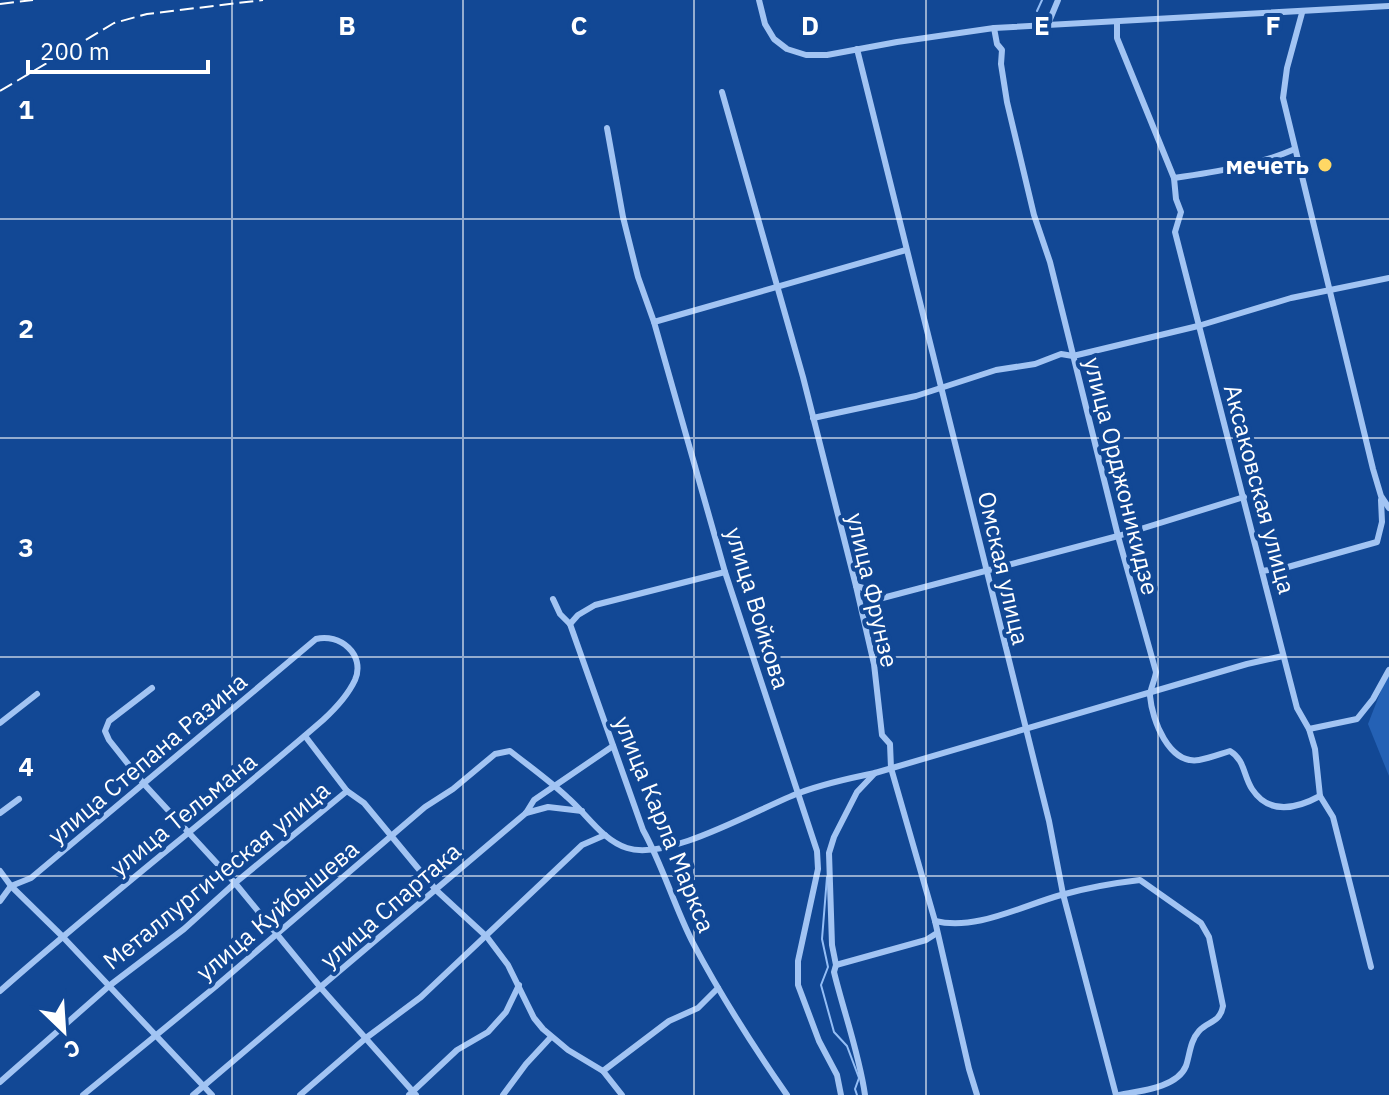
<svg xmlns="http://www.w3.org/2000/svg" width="1389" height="1095" font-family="'IBM Plex Sans',sans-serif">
  <rect width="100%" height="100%" fill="#124895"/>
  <!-- green -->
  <path fill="#2461b5" d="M1389,670V776L1368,724Z"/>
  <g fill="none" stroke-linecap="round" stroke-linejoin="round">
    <!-- stream -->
    <g stroke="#94bef6" stroke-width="2">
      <path d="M1037,11L1042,0"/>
      <path d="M827,877L822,939L828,967L821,985L834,1032L847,1046L859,1078L855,1089L857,1095"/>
    </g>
    <!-- minor -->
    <g stroke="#a2c4f3" stroke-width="6">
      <path d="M759,0L765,24L774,39L787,49L806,55H827L897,42L994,28L1389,6"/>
      <path d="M1302,13L1287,68L1283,98L1373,469L1381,496L1389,508"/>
      <path d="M1117,22V38L1174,178L1176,199L1181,212L1175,232L1290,681L1297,708L1309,729L1315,749L1320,796L1333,817L1371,967"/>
      <path d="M1048,24L1058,0"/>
      <path d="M994,28L997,44L1002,50L1001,64L1007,102L1034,215L1050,262L1118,536L1156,672C1155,680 1150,689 1150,696C1152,720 1169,765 1199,760C1210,758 1220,754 1230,751C1245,760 1243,775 1252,789C1269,815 1296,809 1320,796"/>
      <path d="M857,49L1049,821L1063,894L1116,1095"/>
      <path d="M722,92L803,377L856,586L874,664L882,735L890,744L891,768L935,921L969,1069L977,1095"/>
      <path d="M607,128L623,217L638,277L654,322L725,572L817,851L818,869L798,961V985L819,1041L837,1075L841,1095"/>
      <path d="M1174,178C1215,172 1256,166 1295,149"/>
      <path d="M654,322L906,250"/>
      <path d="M813,418L916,396L996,370L1035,364L1061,354L1073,356L1198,326L1291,298L1389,278"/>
      <path d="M1262,571L1288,567L1377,542L1382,522L1381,500"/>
      <path d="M856,586L867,589L875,600L1118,536L1244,497"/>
      <path d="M553,599L560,614L570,624L643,830C663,866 674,906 693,943C721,996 753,1046 787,1095"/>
      <path d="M570,624L578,615L595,605L725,572"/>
      <path d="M152,688L109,721L105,731L109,740L144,784L235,883L321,988L416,1095"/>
      <path d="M0,723L37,694"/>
      <path d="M1309,729L1357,719L1373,699L1389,670"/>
      <path d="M305,736L347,791L364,803L436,890L487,937L508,965L534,1018L543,1029L568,1050L603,1071L622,1095"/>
      <path d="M0,813L19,799"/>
      <path d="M526,813L548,807L582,811"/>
      <path d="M0,871L11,886L62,936L212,1095"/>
      <path d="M0,901L11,886L31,878L316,639C339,633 366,654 355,680C348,695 335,709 323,720C217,812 105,898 0,991"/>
      <path d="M935,921C976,931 1021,906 1061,895C1086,888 1114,883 1140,880L1201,923L1209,937L1223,1006C1220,1023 1208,1021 1199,1031C1190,1041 1190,1054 1186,1066C1177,1088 1139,1091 1119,1095"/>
      <path d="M836,965L926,940L937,933"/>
      <path d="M603,1071L669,1021L698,1008L718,988"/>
      <path d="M0,1082L109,986L184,929L235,883L347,791"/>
      <path d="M83,1095L215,987L425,807L453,789L495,754L510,751C529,766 550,781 567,797C586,813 602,840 627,848C667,862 759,808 799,793C823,784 850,778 875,773L1247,664L1283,656"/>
      <path d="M193,1095L526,813L534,800L613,746"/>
      <path d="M300,1095L366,1038L421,997L582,845L605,835"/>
      <path d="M409,1095L457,1050L488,1032L506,1012L519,985"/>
      <path d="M503,1095L526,1064L551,1037"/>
      <path d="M865,1095C859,1053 844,1013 834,972L836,965L832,945L829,853L834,837L857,792L875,773"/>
    </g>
    <!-- rail -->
    <g stroke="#fff" stroke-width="2" stroke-dasharray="14 6" stroke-linecap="butt">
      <path d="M0,4L33,0"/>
      <path d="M0,91L114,23L147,14L263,0"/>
    </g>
  </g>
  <!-- grid -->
  <path fill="none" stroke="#fff" stroke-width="2" stroke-opacity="0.55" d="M232,0V1095M463,0V1095M694,0V1095M926,0V1095M1158,0V1095M0,219H1389M0,438H1389M0,657H1389M0,876H1389"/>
  <!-- markers -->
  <circle fill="#ffd764" stroke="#124895" stroke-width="3" cx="1325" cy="165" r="8"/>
  <g text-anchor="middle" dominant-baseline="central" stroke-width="8" stroke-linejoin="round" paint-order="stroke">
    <!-- poi labels -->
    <g font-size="24" font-weight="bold" fill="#fff" stroke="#124895" text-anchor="end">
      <text x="1309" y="165">мечеть</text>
    </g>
    <!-- street labels -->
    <g font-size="24" fill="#fff" stroke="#124895">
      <text transform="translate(1122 476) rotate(76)">улица Орджоникидзе</text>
      <text transform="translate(1260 489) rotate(75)">Аксаковская улица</text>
      <text transform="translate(1004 568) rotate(77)">Омская улица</text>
      <text transform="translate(873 590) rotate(77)">улица Фрунзе</text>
      <text transform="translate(758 608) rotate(73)">улица Войкова</text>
      <text transform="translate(147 758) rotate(-40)">улица Степана Разина</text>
      <text transform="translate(183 814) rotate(-39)">улица Тельмана</text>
      <text transform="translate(665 824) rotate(68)">улица Карла Маркса</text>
      <text transform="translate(216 875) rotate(-39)">Металлургическая улица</text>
      <text transform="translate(390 905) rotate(-41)">улица Спартака</text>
      <text transform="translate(277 910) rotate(-40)">улица Куйбышева</text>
    </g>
  </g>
  <g font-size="26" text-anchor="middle" font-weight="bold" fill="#fff" stroke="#124895" stroke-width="8" stroke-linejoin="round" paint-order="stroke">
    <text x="347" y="35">B</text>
    <text x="579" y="35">C</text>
    <text x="810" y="35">D</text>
    <text x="1042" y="35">E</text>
    <text x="1273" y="35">F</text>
    <text x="26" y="119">1</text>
    <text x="26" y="338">2</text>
    <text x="26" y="557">3</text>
    <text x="26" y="776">4</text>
  </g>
  <!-- north arrow -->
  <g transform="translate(64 1031) rotate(155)" stroke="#124895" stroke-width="6" paint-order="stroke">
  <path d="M0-6L14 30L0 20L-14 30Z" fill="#ffffff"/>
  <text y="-12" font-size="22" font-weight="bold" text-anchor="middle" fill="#ffffff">С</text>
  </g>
  <!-- scale -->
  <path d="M28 60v12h180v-12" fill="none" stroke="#ffffff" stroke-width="4"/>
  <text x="40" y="60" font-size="24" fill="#ffffff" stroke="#124895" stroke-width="6" paint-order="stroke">200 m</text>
</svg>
